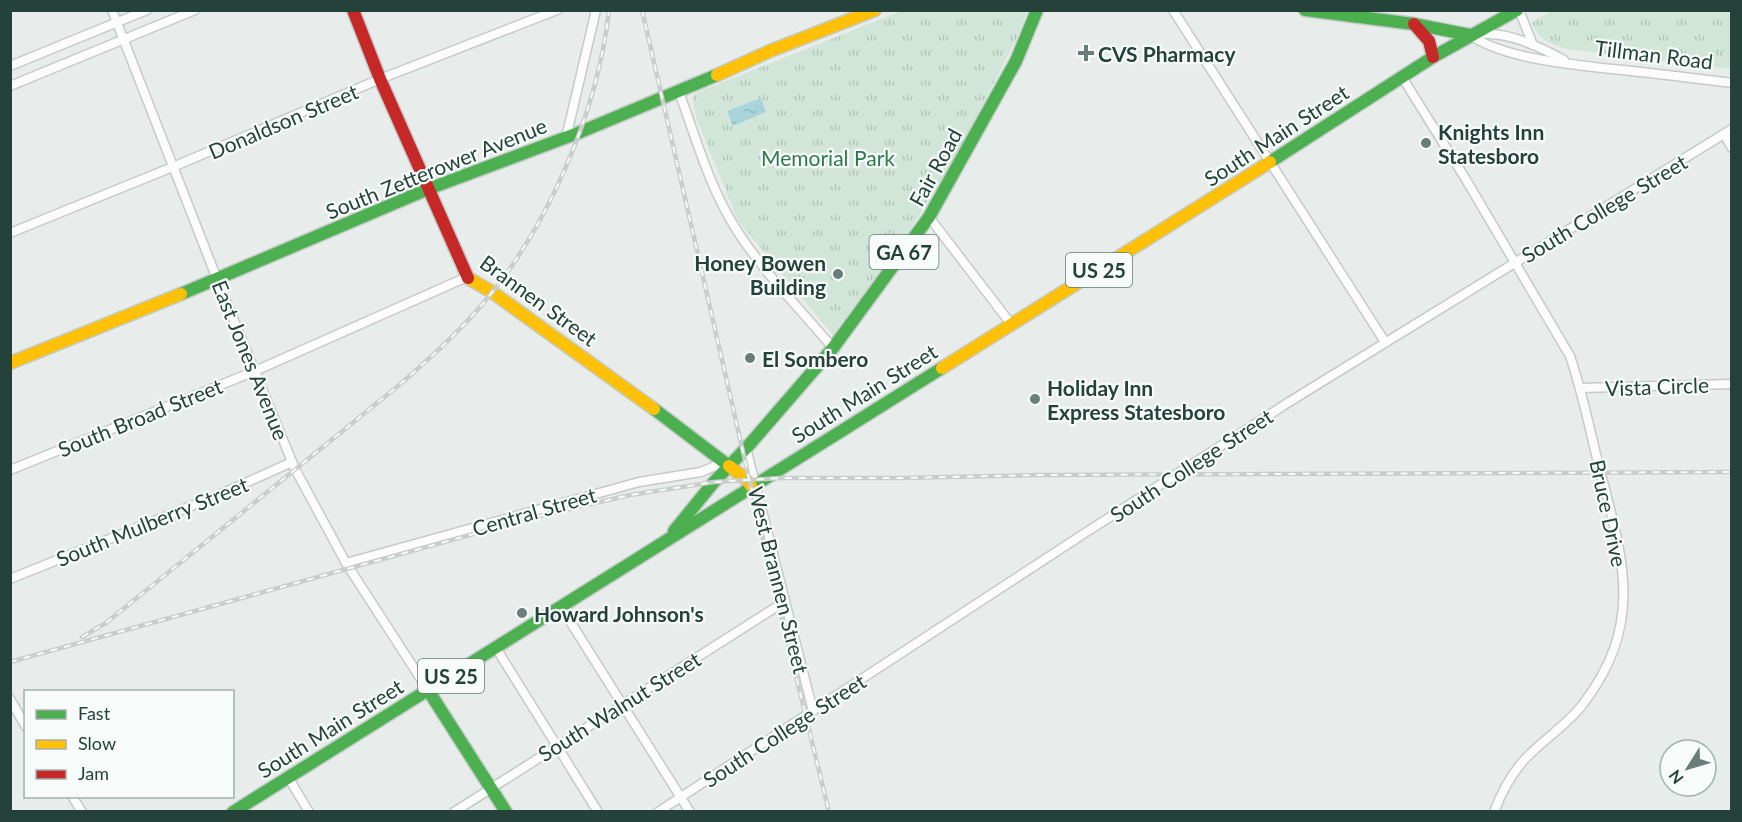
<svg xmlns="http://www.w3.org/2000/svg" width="1742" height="822" font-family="Lato,sans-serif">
  <defs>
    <pattern id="park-tufts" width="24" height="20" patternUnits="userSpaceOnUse" patternTransform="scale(1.5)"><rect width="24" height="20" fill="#d1e6d8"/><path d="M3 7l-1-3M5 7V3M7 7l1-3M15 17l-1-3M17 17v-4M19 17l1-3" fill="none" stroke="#b3c6ba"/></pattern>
    <pattern id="water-ripples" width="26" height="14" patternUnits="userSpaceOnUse" patternTransform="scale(1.5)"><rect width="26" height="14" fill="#a9d4db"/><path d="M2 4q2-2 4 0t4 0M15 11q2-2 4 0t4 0" fill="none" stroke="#91b7bd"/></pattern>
  </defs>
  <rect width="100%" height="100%" fill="#e8edeb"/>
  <!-- park -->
  <g fill="url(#park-tufts)">
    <path d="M1554,10L1731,11V69L1568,49C1551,44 1538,41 1532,22Z"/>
    <path d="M901,11H1027L1016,39L957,156L905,237L833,335L738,221L697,120L692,97L696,93Z"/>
  </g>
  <!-- water -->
  <path fill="url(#water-ripples)" d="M761,98L766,112L733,126L727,111Z"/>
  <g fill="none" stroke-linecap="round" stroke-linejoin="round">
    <!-- street casing -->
    <g stroke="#c5cac8" stroke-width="11">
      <g id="street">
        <path d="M112,10L217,279L295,469L346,563L428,690"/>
        <path d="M1173,10L1385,342"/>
        <path d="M1519,10L1533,45"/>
        <path d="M1480,34C1509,32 1538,46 1564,60"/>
        <path d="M1470,35C1505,59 1570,64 1612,69C1652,73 1692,78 1732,83"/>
        <path d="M10,66L147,10"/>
        <path d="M1402,77L1465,178L1570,356C1583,394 1590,432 1600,470C1623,559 1645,623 1583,704C1569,723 1547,737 1530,754C1514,769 1502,791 1494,812"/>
        <path d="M10,86L195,10"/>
        <path d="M679,92C695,135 707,179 730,219C755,263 800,309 833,348"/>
        <path d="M1724,134L1732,148"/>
        <path d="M566,138L596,10"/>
        <path d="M929,217L1011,324"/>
        <path d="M10,233L175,166L380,79L557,10"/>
        <path d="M1581,388L1732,384"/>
        <path d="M746,448L813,711"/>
        <path d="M10,470L255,371L467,277"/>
        <path d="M346,563L639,482L701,472L715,466L720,459"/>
        <path d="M10,579L221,494L292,462"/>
        <path d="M561,607L690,812"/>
        <path d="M496,648L598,812"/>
        <path d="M10,699L26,727"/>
        <path d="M288,777L309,812"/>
        <path d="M72,796L82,812"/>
        <path d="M454,812L784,602"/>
        <path d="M658,812L1085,533L1289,402L1732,129"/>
      </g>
    </g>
    <!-- fast casing -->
    <g stroke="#c3cbc8" stroke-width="15">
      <g id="fast">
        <path d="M1305,10L1414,24L1470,35"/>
        <path d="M1270,162L1433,57L1517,10"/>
        <path d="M181,294L428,189L578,133L717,75"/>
        <path d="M654,409L729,466"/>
        <path d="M674,531L714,482L749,445L833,348L929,217L1016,61L1037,10"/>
        <path d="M428,690L506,812"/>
        <path d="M233,812L942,368"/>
      </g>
    </g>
    <!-- slow casing -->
    <g stroke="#c3cbc8" stroke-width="15">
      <g id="slow">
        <path d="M717,75L770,51L875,10"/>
        <path d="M468,278L492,292L654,409"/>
        <path d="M10,363L181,294"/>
        <path d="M942,368L1270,162"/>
        <path d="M729,466L747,480L751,486"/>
      </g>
    </g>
    <!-- jam casing -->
    <g stroke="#c3cbc8" stroke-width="15">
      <g id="jam">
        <path d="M353,10L380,79L468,278"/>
        <path d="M1414,24L1429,41L1433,57"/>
      </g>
    </g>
    <!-- street -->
    <use href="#street" stroke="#fcfcfc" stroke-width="8"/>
    <!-- fast -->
    <use href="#fast" stroke="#4caf50" stroke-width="12"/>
    <!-- slow -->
    <use href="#slow" stroke="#ffc107" stroke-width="12"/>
    <!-- jam -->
    <use href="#jam" stroke="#c62828" stroke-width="12"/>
    <!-- rail casing -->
    <g stroke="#c9cdcc" stroke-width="4.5">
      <g id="rail">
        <path d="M642,10L765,548L829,812"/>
        <path d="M82,637L106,623L398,386C427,361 455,336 480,307C547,230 598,112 609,10"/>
        <path d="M10,662L535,517L630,495L714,482L781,478H902L1038,475L1732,472"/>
      </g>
    </g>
    <!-- rail -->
    <use href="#rail" stroke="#f7fbf9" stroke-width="2" stroke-dasharray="7" stroke-linecap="butt"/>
  </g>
  <!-- markers -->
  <g fill="#697e78" stroke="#f7fbf9" stroke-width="2">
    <path d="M1083 44h6v6h6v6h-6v6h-6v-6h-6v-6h6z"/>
    <circle cx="1426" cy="143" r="6"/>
    <circle cx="838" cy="274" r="6"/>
    <circle cx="750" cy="358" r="6"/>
    <circle cx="1035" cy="399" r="6"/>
    <circle cx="522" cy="613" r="6"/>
  </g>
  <g text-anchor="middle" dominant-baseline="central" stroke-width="4.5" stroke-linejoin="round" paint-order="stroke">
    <!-- shield labels -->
    <g fill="#f7fbf9" stroke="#637a73" stroke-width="1.5">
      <rect x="869.5" y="235" width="69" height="34" rx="4.5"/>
      <rect x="1066" y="253" width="66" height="34" rx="4.5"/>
      <rect x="418" y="659" width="66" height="34" rx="4.5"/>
    </g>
    <g font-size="20" font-weight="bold" fill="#24423a">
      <text x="904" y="252">GA 67</text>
      <text x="1099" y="270">US 25</text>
      <text x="451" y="676">US 25</text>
    </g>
    <!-- poi labels -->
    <g font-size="21" font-weight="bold" fill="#24423a" stroke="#f7fbf9" text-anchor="start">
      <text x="1098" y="53">CVS Pharmacy</text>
      <text x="1438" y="131">Knights Inn<tspan x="1438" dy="24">Statesboro</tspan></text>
      <text x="826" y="262" text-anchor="end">Honey Bowen<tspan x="826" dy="24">Building</tspan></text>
      <text x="762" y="358">El Sombero</text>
      <text x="1047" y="387">Holiday Inn<tspan x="1047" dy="24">Express Statesboro</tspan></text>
      <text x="534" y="613">Howard Johnson's</text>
    </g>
    <!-- street labels -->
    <g font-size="21" fill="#24423a" stroke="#f7fbf9">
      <text transform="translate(1654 54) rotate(7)">Tillman Road</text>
      <text transform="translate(283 121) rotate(-23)">Donaldson Street</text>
      <text transform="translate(1276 135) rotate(-33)">South Main Street</text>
      <text transform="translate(935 167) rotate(-61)">Fair Road</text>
      <text transform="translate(436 168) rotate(-22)">South Zetterower Avenue</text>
      <text transform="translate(1604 208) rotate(-31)">South College Street</text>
      <text transform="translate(539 300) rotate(36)">Brannen Street</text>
      <text transform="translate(251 360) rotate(68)">East Jones Avenue</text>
      <text transform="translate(1657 386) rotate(-2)">Vista Circle</text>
      <text transform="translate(864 393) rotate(-32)">South Main Street</text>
      <text transform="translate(140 417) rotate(-22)">South Broad Street</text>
      <text transform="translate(1191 465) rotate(-33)">South College Street</text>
      <text transform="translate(534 511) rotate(-16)">Central Street</text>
      <text transform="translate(1609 513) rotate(78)">Bruce Drive</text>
      <text transform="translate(152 521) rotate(-22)">South Mulberry Street</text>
      <text transform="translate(779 580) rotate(76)">West Brannen Street</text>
      <text transform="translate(619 706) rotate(-32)">South Walnut Street</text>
      <text transform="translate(330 728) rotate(-32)">South Main Street</text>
      <text transform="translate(784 730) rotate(-33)">South College Street</text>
    </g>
    <!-- park labels -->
    <g font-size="21" fill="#2d7a4b" stroke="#f7fbf9">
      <text x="828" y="157">Memorial Park</text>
    </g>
  </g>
  <!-- border -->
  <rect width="1742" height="822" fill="none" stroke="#24423a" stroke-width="24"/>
  <!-- legend -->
  <rect x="24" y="690" width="210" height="108" fill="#f7fbf9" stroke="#a3b1ad" stroke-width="1.5"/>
  <rect x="36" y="710" width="30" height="9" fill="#4caf50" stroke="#a3b1ad" stroke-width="1.5"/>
  <text x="78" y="720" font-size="18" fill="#24423a">Fast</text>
  <rect x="36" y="740" width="30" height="9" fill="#ffc107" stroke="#a3b1ad" stroke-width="1.5"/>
  <text x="78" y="750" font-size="18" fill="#24423a">Slow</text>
  <rect x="36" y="770" width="30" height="9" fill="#c62828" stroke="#a3b1ad" stroke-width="1.5"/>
  <text x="78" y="780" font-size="18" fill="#24423a">Jam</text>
  <!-- north arrow -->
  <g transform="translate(1688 768) rotate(233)"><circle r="28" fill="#f7fbf9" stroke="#a3b1ad" stroke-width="1.5"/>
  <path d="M0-4.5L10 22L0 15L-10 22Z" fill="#697e78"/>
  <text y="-9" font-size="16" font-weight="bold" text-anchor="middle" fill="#24423a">N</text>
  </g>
</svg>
